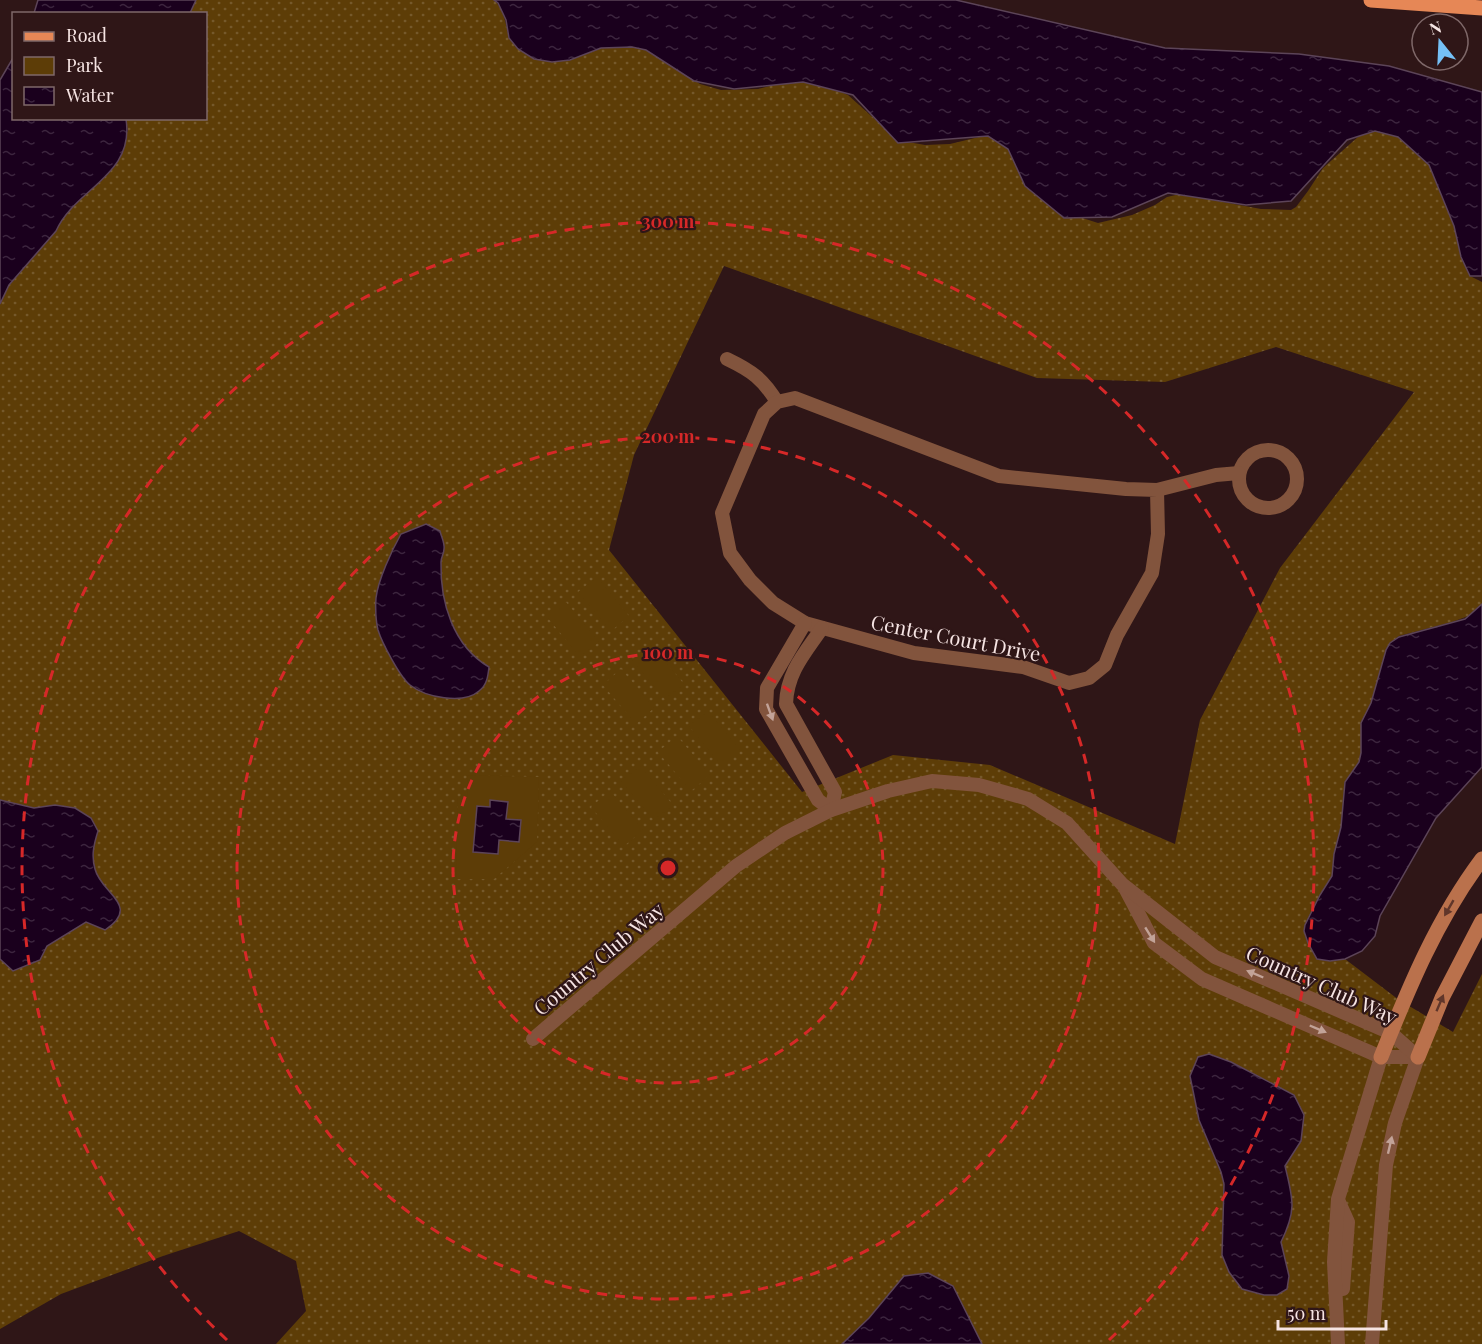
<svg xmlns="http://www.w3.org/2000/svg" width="1482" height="1344" font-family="'Playfair Display',serif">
  <defs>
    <pattern id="grass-dots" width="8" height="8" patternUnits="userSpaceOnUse" patternTransform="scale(1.5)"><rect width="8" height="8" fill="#5d3d07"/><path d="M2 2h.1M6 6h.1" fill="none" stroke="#75592b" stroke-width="1.8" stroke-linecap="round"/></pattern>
    <pattern id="water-ripples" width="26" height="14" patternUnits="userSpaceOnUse" patternTransform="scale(1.5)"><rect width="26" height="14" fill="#1a001d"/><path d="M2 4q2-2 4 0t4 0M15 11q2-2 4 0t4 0" fill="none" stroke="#3c253e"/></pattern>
  </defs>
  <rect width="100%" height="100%" fill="#2f1617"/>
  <!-- grass -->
  <path fill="url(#grass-dots)" fill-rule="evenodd" d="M196,0H494C504,9 506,25 509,38L570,60L601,48L632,47L652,50L700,84L721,90L758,89L800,78L825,85L848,95L889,132L908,142L925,145L950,144L983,136L991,137L1005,143L1018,170L1070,214L1098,223L1132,215L1155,205L1167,197L1180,194L1261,209L1291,210L1296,207L1308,191L1323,168L1359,136L1375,131L1387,133L1398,137L1429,165L1454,226L1466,268L1470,276L1482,282V611L1452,622L1399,636L1390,643L1371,703L1361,723V753L1359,762L1345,782L1341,827L1334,854L1332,876L1312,910L1330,961L1345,959L1399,1000L1453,1032L1482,974V1344H276L306,1311L296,1261L239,1231L163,1256L61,1294L0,1329V304L9,285L56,231L61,220L128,131L126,119L206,118V14L190,13ZM724,266L1037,378L1165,382L1276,347L1414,392L1280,568L1200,720L1175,844L990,765L893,755L802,792L609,550L634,455Z"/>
  <!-- park -->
  <g fill="#5d3d07">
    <path d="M597,577L629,616L611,631L578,592Z"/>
    <path d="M566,602L599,642L580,657L548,618Z"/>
    <path d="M651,645L684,684L665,699L632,660Z"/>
    <path d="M621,669L654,708L636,724L603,685Z"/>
    <path d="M708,711L740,750L722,766L689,726Z"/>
    <path d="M677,736L710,775L691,791L658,752Z"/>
    <path d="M640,766L673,805L654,820L621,781Z"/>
    <path d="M468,775L539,777L537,842L494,879H456L458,798H467Z"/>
    <path d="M610,791L643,830L624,846L591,807Z"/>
  </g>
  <!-- water -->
  <g fill="url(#water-ripples)" stroke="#5c4458" stroke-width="1.5">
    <path d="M38,0H196L190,13H34Z"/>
    <path d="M494,0H956L1165,48L1299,54L1389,66L1482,92V276H1470L1461,257L1454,226L1429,165L1398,137L1375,131L1347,140L1291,201L1246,205L1168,193L1112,217L1064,218L1025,186L1008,149L988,136L898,143L853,95L803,82L734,89L694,81L646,50L632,47L601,48L570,60L552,62L534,59L518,49L509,38L506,20L498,3Z"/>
    <path d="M13,58L14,118L126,119C135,176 75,188 56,231L9,285L0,304V80Z"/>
    <path d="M426,524L440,531C441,536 445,543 444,549C444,554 441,557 441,562C440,602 453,646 489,667C488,676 487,685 479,691C463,705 425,697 410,685C400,677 382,643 378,630C376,622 375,607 376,598C378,580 392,550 401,534Z"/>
    <path d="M1482,604V767L1436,818L1380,916L1375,936L1362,951L1345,959L1330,961L1317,959L1308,943L1304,931L1305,925L1320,895L1332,876L1334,854L1341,827L1345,782L1359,762L1361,753V723L1371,703L1386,650L1390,643L1399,637L1465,619Z"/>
    <path d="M0,800L34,808L55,805L75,808L91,818L98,831C94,844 91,855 95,869C101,894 142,905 105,930L86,922L47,946L40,960L13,971L0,959Z"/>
    <path d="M490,800L508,802L506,819L521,820L519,842L499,840L498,854L473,852L477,806L490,807Z"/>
    <path d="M1209,1054L1231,1062L1294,1095L1304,1115L1301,1141L1285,1166C1293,1199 1297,1210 1281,1242L1289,1276L1287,1289L1277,1295H1264L1242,1289L1229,1272L1222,1255L1224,1184L1221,1172L1199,1120L1190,1076L1198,1057Z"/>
    <path d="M928,1273L953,1286L982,1344H842L869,1318L904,1276Z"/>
  </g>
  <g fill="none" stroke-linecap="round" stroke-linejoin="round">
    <!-- street -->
    <g stroke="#82543d" stroke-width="14">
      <path d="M727,359C752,371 763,379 777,402"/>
      <circle cx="1268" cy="479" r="29"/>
      <path d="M1157,490L1158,534L1152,573L1117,635L1105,665L1089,678L1069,683L1023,667L914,653L805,623L773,603L750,580L730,553L722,513L764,414L777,402L795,398L999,476L1126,489L1157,490L1216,475L1239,473"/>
      <path d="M805,623L767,688L766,709L818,800L831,810L835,792L786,704C787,672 805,653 822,628"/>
      <path d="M1125,888L1154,943L1202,979L1381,1057H1418"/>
      <path d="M533,1039L736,866L785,833L831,810L888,791L932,781L979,785L1028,799L1067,823L1122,884L1215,957L1391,1033L1418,1057"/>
      <path d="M1339,1202L1348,1222L1343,1289"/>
      <path d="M1338,1344L1334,1262L1338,1199L1381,1057"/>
      <path d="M1372,1344L1386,1165L1395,1123L1418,1057"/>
    </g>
    <!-- secondary -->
    <g stroke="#ba714c" stroke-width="15">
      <path d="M1381,1057C1409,987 1437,919 1482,859"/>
      <path d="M1418,1057L1442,998L1482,921"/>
    </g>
    <!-- primary -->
    <path stroke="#e68756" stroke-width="15" d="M1371,0L1482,8"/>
  </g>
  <!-- one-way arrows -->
  <defs><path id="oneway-solid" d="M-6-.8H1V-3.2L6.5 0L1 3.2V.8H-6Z" transform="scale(1.5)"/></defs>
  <g fill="#c2a398">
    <use href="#oneway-solid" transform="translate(770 712) rotate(70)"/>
    <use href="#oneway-solid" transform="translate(1150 935) rotate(58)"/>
    <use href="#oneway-solid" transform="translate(1255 974) rotate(-157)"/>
    <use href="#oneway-solid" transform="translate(1318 1029) rotate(23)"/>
    <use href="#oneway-solid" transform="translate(1390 1145) rotate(-77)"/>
  </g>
  <g fill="#60362a">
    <use href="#oneway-solid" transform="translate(1449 908) rotate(120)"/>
    <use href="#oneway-solid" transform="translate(1440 1003) rotate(-67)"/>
  </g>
  <!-- distance rings -->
  <g fill="none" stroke="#d62828" stroke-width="3" stroke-dasharray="10 8">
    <circle cx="668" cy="868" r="215"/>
    <circle cx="668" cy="868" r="431"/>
    <path d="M227 1340A646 646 0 1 1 1109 1340"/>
  </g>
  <g text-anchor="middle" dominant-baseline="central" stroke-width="4.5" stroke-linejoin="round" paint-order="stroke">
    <!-- street labels -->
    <g font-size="20" fill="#f6e4e3" stroke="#2f1617">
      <text transform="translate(956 637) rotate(11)">Center Court Drive</text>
      <text transform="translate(598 958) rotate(-40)">Country Club Way</text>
      <text transform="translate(1322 984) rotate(24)">Country Club Way</text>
    </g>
  </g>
  <circle cx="668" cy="868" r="9" fill="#d62828" stroke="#2f1617" stroke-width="3"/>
  <g font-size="18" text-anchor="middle" font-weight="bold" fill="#d62828" stroke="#2f1617" stroke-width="4.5" stroke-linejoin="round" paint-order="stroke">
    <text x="668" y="228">300 m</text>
    <text x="668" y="443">200 m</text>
    <text x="668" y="659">100 m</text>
  </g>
  <!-- legend -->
  <rect x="12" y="12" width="195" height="108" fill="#2f1617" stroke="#7f6869" stroke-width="1.5"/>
  <rect x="24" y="32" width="30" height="9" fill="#e68756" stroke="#7f6869" stroke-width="1.5"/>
  <text x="66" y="42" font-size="18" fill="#f6e4e3">Road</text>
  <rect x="24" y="57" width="30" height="18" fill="#5d3d07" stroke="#7f6869" stroke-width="1.5"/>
  <text x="66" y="72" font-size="18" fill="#f6e4e3">Park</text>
  <rect x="24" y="87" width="30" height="18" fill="url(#water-ripples)" stroke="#7f6869" stroke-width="1.5"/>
  <text x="66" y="102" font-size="18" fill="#f6e4e3">Water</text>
  <!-- north arrow -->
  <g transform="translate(1440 42) rotate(342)"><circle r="28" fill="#2f1617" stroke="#7f6869" stroke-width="1.5"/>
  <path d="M0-4.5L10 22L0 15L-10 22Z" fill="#75c0f6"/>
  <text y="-9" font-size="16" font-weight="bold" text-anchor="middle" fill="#f6e4e3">N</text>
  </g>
  <!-- scale -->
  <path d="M1278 1320v9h108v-9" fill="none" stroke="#f6e4e3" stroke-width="3"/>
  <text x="1287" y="1320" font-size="18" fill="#f6e4e3" stroke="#2f1617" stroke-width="4.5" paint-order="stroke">50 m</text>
</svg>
